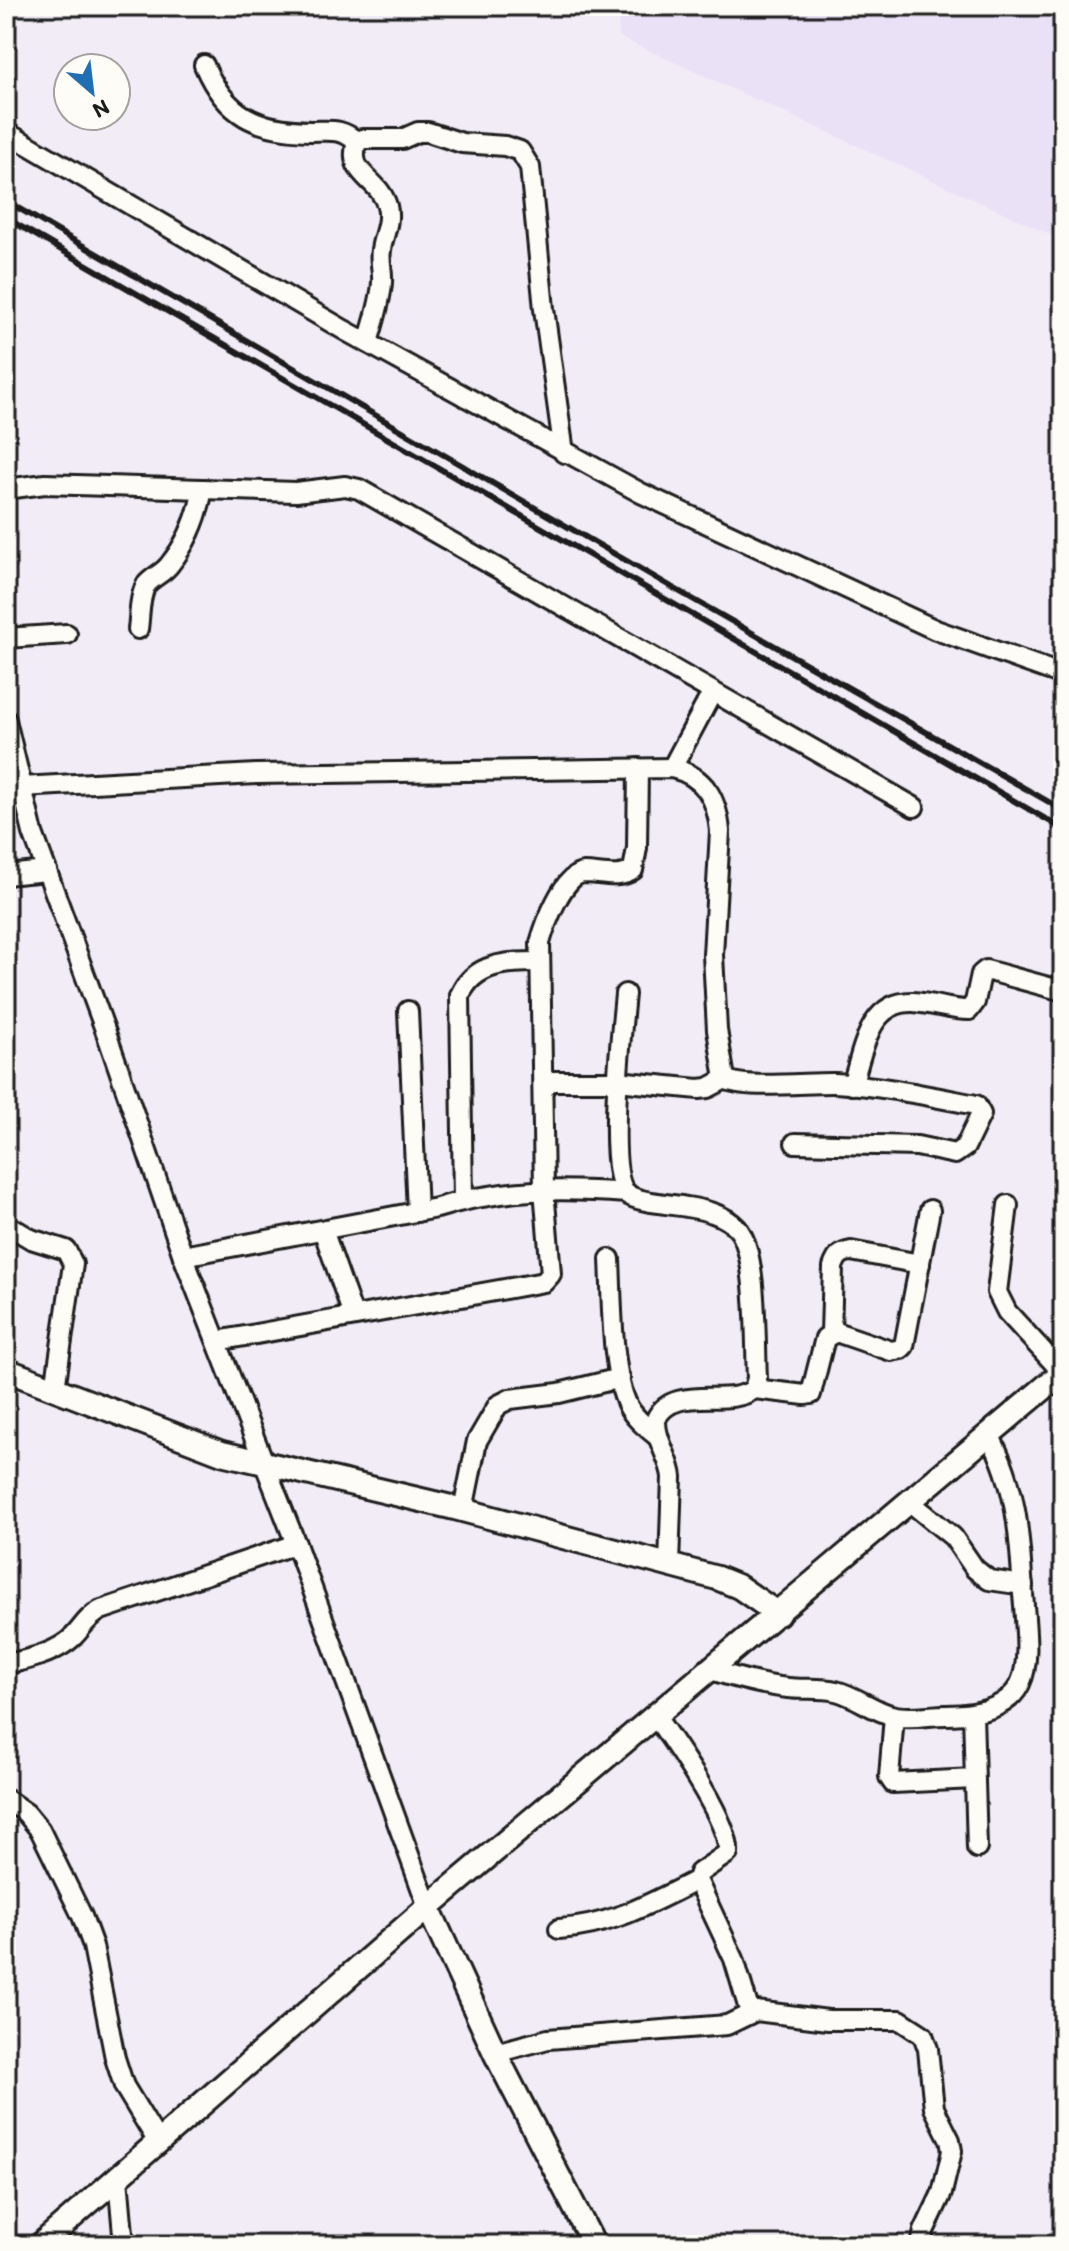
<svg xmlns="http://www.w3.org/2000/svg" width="1069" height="2251" font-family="Itim,sans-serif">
  <rect width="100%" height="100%" fill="#f2ecf7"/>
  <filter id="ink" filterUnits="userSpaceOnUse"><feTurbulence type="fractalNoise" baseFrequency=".0125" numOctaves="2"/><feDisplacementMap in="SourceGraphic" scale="16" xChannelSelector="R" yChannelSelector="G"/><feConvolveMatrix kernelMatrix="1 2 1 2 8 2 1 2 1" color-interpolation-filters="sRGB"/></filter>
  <g filter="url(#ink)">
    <!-- built -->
    <path fill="#eae1f7" d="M618,6H1063V240L619,37Z"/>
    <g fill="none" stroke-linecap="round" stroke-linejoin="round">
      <!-- minor casing -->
      <g stroke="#1c1c1c" stroke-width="24">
        <g id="minor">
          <path d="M204,65C226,116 257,130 311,131C331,131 342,128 357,142"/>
          <path d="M6,132L344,330L641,493L936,630L1063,675"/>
          <path d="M368,343C373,324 381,302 382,282C383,271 379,261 381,250C383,235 391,222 387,206C379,177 346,176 357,142L362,139H402L418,132H428L462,143L505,146L520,151L530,167L544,309L564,453"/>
          <path d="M6,489L45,484L296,492L345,486L359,489L914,807"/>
          <path d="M138,629C140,616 139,597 146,585C152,577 164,573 170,564C187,543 198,516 203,489"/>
          <path d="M6,638L67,634"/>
          <path d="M6,720L33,833L108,1038L183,1256L296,1544L428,1907"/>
          <path d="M672,768L712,693"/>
          <path d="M21,787L256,774L672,768C705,776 717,799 720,831L713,955L717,1030L725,1079C745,1090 809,1082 835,1083C883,1086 929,1096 976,1105L981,1114L965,1147L955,1154L917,1146L795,1143"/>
          <path d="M6,875L47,871"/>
          <path d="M625,994C622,1027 605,1173 627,1194C638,1203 672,1204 687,1207C705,1210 724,1214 737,1228C758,1250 755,1344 757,1378L754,1389C729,1409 673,1383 656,1419C655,1441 670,1457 672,1477L669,1565"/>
          <path d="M408,1011L417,1212"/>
          <path d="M852,1085C863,1052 868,1001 913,1002C932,1003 950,1010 969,1010L975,1002L981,974L986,970L1063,991"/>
          <path d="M543,1090L547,1084L553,1081H617L699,1089L708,1088L725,1079"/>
          <path d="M463,1200L460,995C475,962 508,962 540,962"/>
          <path d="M1008,1205L997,1292L1007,1312L1063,1373"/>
          <path d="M6,1224L31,1239L66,1250L73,1264L55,1389"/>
          <path d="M323,1230L353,1315"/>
          <path d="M183,1256L437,1208C501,1188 561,1188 627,1193"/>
          <path d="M610,1259C612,1298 611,1373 628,1406C634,1418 647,1428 658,1437"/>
          <path d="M831,1333L833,1267C837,1256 840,1253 851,1251L920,1264"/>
          <path d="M217,1341L544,1282L551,1274L544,1189L540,943C545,925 563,874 584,873C600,873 619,880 633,870L637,848L638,768"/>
          <path d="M754,1389L805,1395L811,1394L825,1338L836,1332L891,1351L901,1349L904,1346L930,1210"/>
          <path d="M910,1502L953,1537L975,1569L989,1580L1023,1585"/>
          <path d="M463,1510L477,1441L498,1405L510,1399L559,1393L620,1378"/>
          <path d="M6,1664C28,1660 56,1653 73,1637C83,1627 87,1617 101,1610L296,1544"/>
          <path d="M711,1670C736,1678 762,1685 788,1688C803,1690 821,1687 836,1691C856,1696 872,1710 891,1715C908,1720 929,1715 946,1715C1038,1713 1029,1667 1023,1594C1020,1539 1017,1484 989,1435"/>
          <path d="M973,1714L977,1848"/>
          <path d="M894,1716L889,1777L893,1783L974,1779"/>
          <path d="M656,1717C674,1743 731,1823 728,1853L699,1873L697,1880L734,1959L750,2013"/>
          <path d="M6,1799L26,1813L40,1830L82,1916L93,1946L115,2058L124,2086L158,2142"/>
          <path d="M559,1929C611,1926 651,1903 697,1880"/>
          <path d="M495,2053L548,2039L727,2025L756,2011L828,2020H900L923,2035L928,2049L934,2108L950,2140L952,2151L942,2193L924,2231L921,2245"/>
          <path d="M118,2178L124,2245"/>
        </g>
      </g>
      <!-- tertiary casing -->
      <g stroke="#1c1c1c" stroke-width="28">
        <g id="tertiary">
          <path d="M6,1370L222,1453L455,1508L717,1578L739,1587L778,1614"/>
          <path d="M428,1907L495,2053L594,2245"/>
          <path d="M40,2245L428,1907L1063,1372"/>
        </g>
      </g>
      <!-- minor -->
      <use href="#minor" stroke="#fdfcf7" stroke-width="18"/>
      <!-- tertiary -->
      <use href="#tertiary" stroke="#fdfcf7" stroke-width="22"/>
      <!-- rail -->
      <g stroke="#1c1c1c" stroke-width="6">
        <path d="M6,201L675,589L1063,810"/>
        <path d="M6,218L1063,829"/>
      </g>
    </g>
  </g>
  <!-- margin -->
  <rect width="1069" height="2251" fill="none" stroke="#fdfcf7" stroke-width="32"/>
  <rect x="16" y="16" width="1037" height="2219" fill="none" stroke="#1c1c1c" stroke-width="3" filter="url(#ink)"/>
  <!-- north arrow -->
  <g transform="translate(92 92) rotate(152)"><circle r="38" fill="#fdfcf7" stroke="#a3a29f" stroke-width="2"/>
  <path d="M0-6L14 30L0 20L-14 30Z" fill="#1f6fb2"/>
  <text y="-12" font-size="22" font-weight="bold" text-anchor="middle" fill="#1c1c1c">N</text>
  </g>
</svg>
